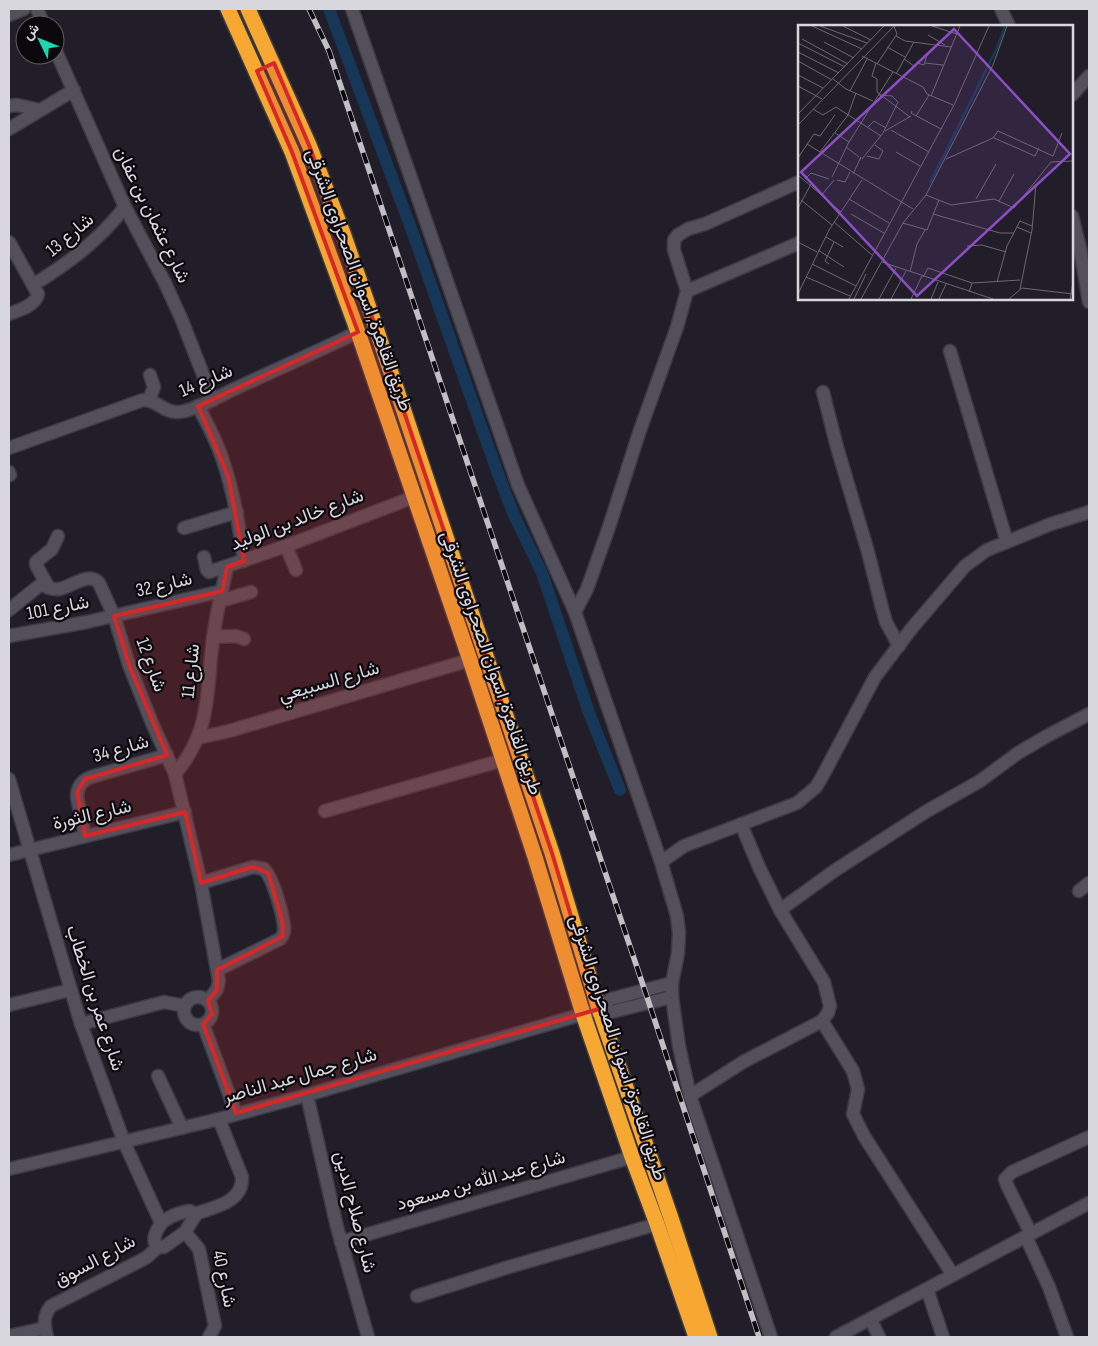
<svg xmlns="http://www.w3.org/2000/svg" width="1098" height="1346" font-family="'Sofia Sans Condensed',Vazirmatn,sans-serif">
  <rect width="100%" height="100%" fill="#221e29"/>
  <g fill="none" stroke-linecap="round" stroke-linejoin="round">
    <!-- canal -->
    <path stroke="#163757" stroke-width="12" d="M329,9L412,231L497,471L513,513L542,573L589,713L620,790"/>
    <!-- minor casing -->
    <g stroke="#3c3a42" stroke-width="15">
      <g id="minor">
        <path d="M37,9L44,25"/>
        <path d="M352,9L518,485L575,612L661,862L677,916L679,933L678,953L672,983V997L679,1046L690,1096L771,1337"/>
        <path d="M1001,9L1009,26"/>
        <path d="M9,15L24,9"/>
        <path d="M55,49L125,207L165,283L181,318L213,400"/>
        <path d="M1072,95L1089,76"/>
        <path d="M9,106L17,105L40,110"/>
        <path d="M9,129L74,90"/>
        <path d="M1072,216L1080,248L1089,302"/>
        <path d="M9,242L38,294C35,306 19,310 9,314"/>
        <path d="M33,285C70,262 98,241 125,207"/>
        <path d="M687,291L799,243"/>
        <path d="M950,351L1007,542"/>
        <path d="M823,392L837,447L868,552L882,608L886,622L899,646"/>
        <path d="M149,400L154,387L150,375"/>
        <path d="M198,406C207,423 216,440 222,458C234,492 239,526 244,561"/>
        <path d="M9,448L143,400C158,400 164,413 178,412C191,412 218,397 230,391C273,371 316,352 358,332"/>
        <path d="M9,472L10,475"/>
        <path d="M184,528L237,512"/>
        <path d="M286,546L296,570"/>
        <path d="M204,557L207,570L209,572L286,546L414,497"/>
        <path d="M49,588L36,565V562L52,549L58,536"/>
        <path d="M220,601L251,592"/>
        <path d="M9,610L40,585C47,585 51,591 59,589C71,587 89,571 99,583L114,616L129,665L152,723L175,774L201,883L219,981L217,989L208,1001"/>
        <path d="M575,612L587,589L609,527L639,433L677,327L687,291L674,250V240L678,235L688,229L705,224L799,182"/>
        <path d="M9,636L87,622L222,591"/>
        <path d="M213,637L236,636L244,639"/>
        <path d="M198,738L229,731L470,660"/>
        <path d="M175,774C212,730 206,692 213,639C216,614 222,590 227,567"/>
        <path d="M9,779L81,1024L124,1142L161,1223"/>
        <path d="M325,811L503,760"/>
        <path d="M85,836L77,797C77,787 81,781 91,777L167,755"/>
        <path d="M9,855L185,812"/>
        <path d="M661,862L684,846L797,803L816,787L822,777L875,677L912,628L965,566L987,550L1051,524L1089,512"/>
        <path d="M201,883L253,867L264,869C273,878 285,919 284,932C283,935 282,937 280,939L217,970"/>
        <path d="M1079,891L1089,883"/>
        <path d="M780,910L834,871L927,811L980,781L1018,753L1047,736L1089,714"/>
        <circle cx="198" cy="1011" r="14"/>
        <path d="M9,1005L70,990"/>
        <path d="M599,1009L611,1012L672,997"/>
        <path d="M822,1021L853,1071L858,1089L853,1114L864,1136L953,1275"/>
        <path d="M81,1024L164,1002L185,1006"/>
        <path d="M203,1024L236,1113"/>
        <path d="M158,1076L182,1128"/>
        <path d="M307,1095L337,1227L368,1337"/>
        <path d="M690,1096L743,1062L822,1021L828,1013L830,1006L824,982L780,910L759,867L741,824"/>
        <path d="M9,1169L219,1119L307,1095L583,1014L599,1009L611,999L672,983"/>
        <path d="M190,1211L195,1214V1216L185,1232L164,1247C146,1248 157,1224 167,1219C173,1215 182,1212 190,1211Z"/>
        <path d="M195,1214C214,1207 243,1203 242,1177L219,1119"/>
        <path d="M185,1232L199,1249L215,1326L209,1337"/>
        <path d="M1031,1234L1007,1185L1005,1179L1012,1172L1089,1137"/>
        <path d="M1026,1237L1049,1287L1067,1337"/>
        <path d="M341,1242L632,1157"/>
        <path d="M927,1289L943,1337"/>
        <path d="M417,1296L509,1267L657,1224"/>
        <path d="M871,1320L879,1337"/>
        <path d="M9,1336L45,1328"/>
        <path d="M47,1337C44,1325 43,1316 51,1306L138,1262L147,1257L158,1247"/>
        <path d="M836,1337L1089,1203"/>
      </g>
    </g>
    <!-- highway casing -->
    <g stroke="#3c3a42" stroke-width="18">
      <g id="highway">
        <path d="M228,9L292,152L358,332L470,660L535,857L583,1014L632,1157L657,1224L696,1337"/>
        <path d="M248,9L309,145L343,233L376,328L552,853L599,1009L670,1215L710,1337"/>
      </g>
    </g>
    <!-- minor -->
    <use href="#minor" stroke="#534f5b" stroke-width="12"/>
    <!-- highway -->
    <use href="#highway" stroke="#f6a832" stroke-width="15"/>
    <!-- rail casing -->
    <g stroke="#c1bfc6" stroke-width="5.5">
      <path id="rail" d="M309,9L329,51L649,1003L759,1337"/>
    </g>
    <!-- rail -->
    <use href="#rail" stroke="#0b090e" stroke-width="4" stroke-dasharray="11" stroke-linecap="butt"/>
  </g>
  <!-- marked area -->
  <path fill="#d62828" fill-opacity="0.2" stroke="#d62828" stroke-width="4" stroke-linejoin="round" d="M274,63L309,145L376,328L552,853L599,1009L236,1113L203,1024L212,1014L208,1001L217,989V970L283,936L282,920L268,873L253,867L201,883L185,812L85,836L77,792L85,779L167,755L129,665L114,616L222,591L227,567L244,561L228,476L198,406L358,332L292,152L257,71Z"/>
  <g text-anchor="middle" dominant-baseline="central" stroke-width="4.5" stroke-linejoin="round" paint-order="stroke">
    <!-- street labels -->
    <g font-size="19" fill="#d9d7de" stroke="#0b090e">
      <text transform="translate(152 215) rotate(64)">شارع عثمان بن عفان</text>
      <text transform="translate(70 235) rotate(-40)">شارع 13</text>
      <text transform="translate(359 280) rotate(70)">طريق القاهرة, اسوان الصحراوى الشرقى</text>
      <text transform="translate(206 381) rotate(-23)">شارع 14</text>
      <text transform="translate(297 520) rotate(-21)">شارع خالد بن الوليد</text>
      <text transform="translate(164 585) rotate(-13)">شارع 32</text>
      <text transform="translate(58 608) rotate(-11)">شارع 101</text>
      <text transform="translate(491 663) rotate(71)">طريق القاهرة, اسوان الصحراوى الشرقى</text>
      <text transform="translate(151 665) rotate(70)">شارع 12</text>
      <text transform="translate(191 671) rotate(-84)">شارع 11</text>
      <text transform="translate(329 682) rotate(-16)">شارع السبيعي</text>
      <text transform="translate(121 749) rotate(-16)">شارع 34</text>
      <text transform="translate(92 815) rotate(-13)">شارع الثورة</text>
      <text transform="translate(95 998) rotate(72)">شارع عمر بن الخطاب</text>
      <text transform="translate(618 1048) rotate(72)">طريق القاهرة, اسوان الصحراوى الشرقى</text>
      <text transform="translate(300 1076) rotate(-16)">شارع جمال عبد الناصر</text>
      <text transform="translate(481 1181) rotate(-16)">شارع عبد الله بن مسعود</text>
      <text transform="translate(355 1212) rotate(76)">شارع صلاح الدين</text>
      <text transform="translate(95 1261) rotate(-28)">شارع السوق</text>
      <text transform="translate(224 1279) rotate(78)">شارع 40</text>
    </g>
  </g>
  <!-- overview -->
  <g transform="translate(798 25)">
    <rect width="275" height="275" fill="#221e29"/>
    <path fill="none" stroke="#163757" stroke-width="2.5" d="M132,158L199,23L207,1"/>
    <path fill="none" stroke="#6b6871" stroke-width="1" d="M14,1L64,24M22,1L69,18M45,1L73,15M134,1L159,9M130,10L147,20M98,11L107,16L153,22M4,14L50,39M26,17L56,33M0,18L47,42M89,22L107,32M0,27L41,48M64,31L125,62L129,69L155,80M106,34L116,41L119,38L126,40L129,30M0,36L34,55M78,38L74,51L79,54V67L112,92M127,38L145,40M79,39L99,9L96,1M98,49L116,17M0,50L25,63M35,54L48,64L75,76M0,61L24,74M52,66L69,34M133,71L162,1M15,84L25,90L38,82L83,111M114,86L113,88L143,104M0,89L86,1M50,90L58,68M118,91L131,70M0,100L96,1M70,102L76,96L88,103M93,105L131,127M87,106L113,91M37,108L51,117M196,113L237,131L241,123M9,119L115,184M48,122L61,132M22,127L50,90M98,127L122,141M69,131L81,134L85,126L77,120M255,131L264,108M0,133L16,109L22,111L37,90M64,134L85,108L100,77L94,71L81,70M148,134L195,113L200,106L255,131M55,149L63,132L61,136M0,150L43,187M34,152L51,117L95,47M7,154L13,148L31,154M39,155L47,157L52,147M128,170L153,180L196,174L216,183L253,137L275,136M23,171L36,155M51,174L91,198M178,174L198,139M3,175L34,200M201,176L216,149M0,183L13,159M53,189L86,208M135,189L202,208H216M36,197L74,230M105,198L129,205L141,175M219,202L233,208M28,212L45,222M0,217L19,227M169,221L184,220L208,227M20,225L46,242M84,237L195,274M14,239L58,261M31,239L27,236L36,217M112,247L119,219L127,205M8,252L52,271M125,252L130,243L174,258M199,257L209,221L222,196L234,201M222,264L234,205L238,159M171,267L174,258L222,255M0,269L31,205L64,155M51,274L156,80L191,1M56,274L68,249M63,274L105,198L128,170L195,40L209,1M81,274L98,243M93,274L108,246M113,274L124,251M133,274L140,257M141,274L148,259M211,274L224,263L275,269M272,274L275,257"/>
    <path fill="#8e4ec5" fill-opacity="0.15" stroke="#8e4ec5" stroke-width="2.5" d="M156,4L272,129L119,271L3,147Z"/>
    <rect width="275" height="275" fill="none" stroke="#d9d7de" stroke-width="2.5"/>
  </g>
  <!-- border -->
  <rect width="1098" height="1346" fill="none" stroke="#d9d7de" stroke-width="20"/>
  <!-- north arrow -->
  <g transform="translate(40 40) rotate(313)"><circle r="24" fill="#0b090e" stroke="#5d5b61"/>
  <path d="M0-4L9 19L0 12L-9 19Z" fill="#1fd5b0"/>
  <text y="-8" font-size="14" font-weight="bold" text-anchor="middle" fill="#d9d7de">ش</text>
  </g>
</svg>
